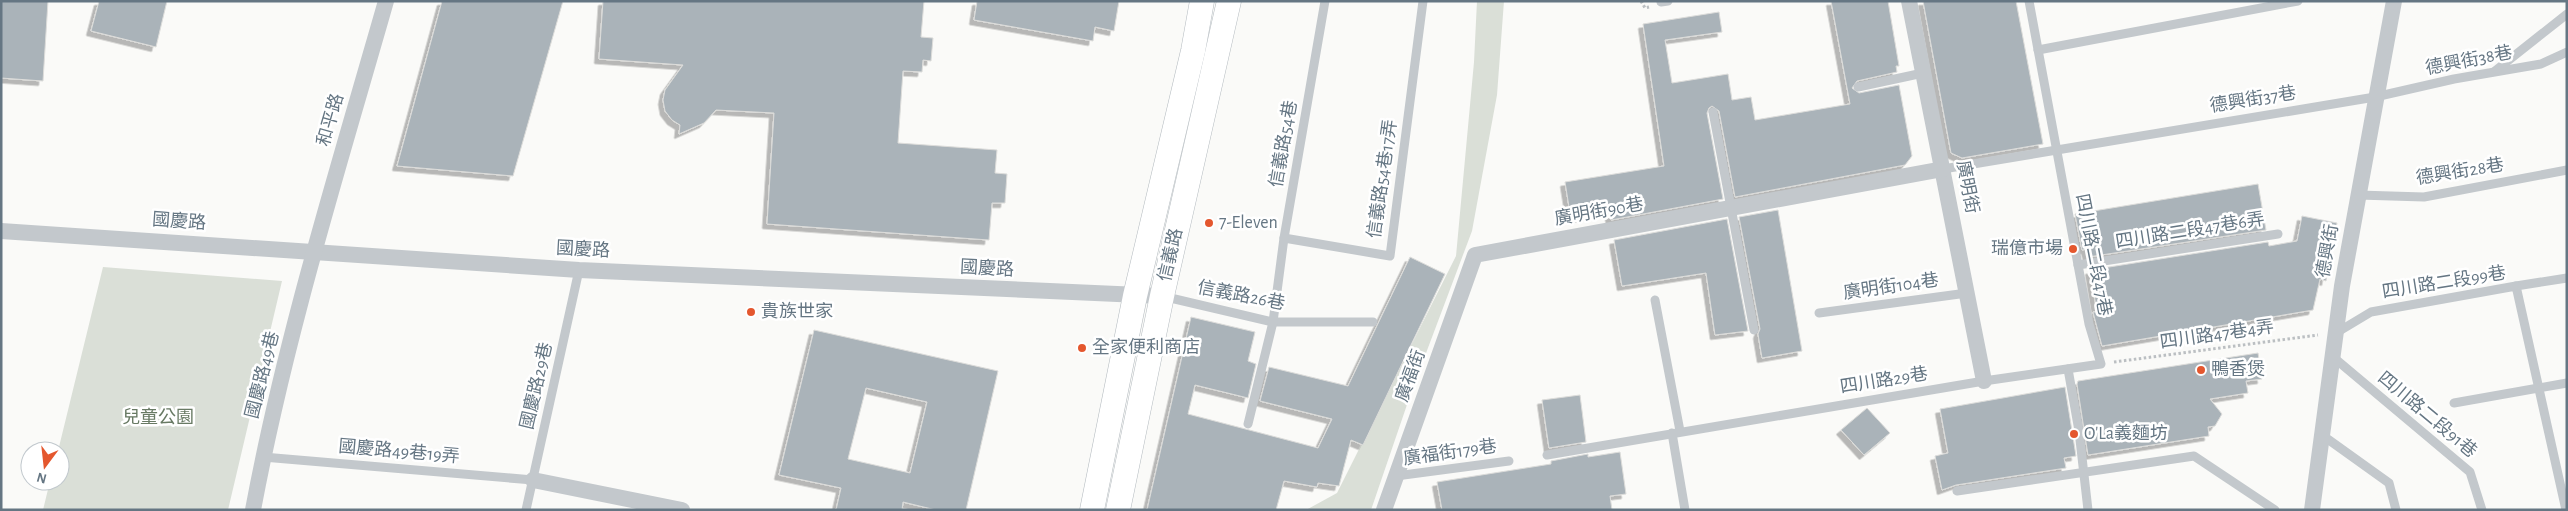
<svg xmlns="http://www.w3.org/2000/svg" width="2568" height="511" font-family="'Alegreya Sans','Noto Sans TC',sans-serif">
  <defs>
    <filter id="shadow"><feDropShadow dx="-4.5" dy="4.5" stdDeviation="0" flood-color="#0004"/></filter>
  </defs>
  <rect width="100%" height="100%" fill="#fafaf8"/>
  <!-- green -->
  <g fill="#dadfd7">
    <path d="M1477,1H1504L1497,95L1472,231L1411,393L1371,510H1306L1337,493L1456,256L1474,62Z"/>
    <path d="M103,267L282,281L228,510H43L50,481H60V451H58Z"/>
  </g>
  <!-- building -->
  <g fill="#aab3b9" stroke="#dcdcda" fill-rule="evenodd" filter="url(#shadow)">
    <path d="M1,1H48L43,81L1,78Z"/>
    <path d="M99,1H167L156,47L91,31Z"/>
    <path d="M442,1H563L513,176L397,166Z"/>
    <path d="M603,1H924L921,37L933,38L931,61L923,60L922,72L903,71L898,143L997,150L995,173L1007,174L1005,203H992L989,240L767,224L774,113L716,110L704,123L679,134L680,125L672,120L665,111L663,100L665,90L683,65L599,59Z"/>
    <path d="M977,1H1119L1114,31L1095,27L1093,41L974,20Z"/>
    <path d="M1831,1H1888L1899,66H1896L1897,72L1857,81L1852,88L1859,93L1899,85L1912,156L1905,165L1735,197L1719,111L1712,106L1709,108L1707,113L1723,199L1611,220L1609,212L1571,219L1565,182L1664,166L1643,24L1719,12L1722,32L1665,40L1672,83L1728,74L1732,100L1751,97L1755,120L1850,104Z"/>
    <path d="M1923,1H2016L2043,144L1962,158L1951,153Z"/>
    <path d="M2258,184L2266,230L2088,257L2086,249L2082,250L2075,214Z"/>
    <path d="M1778,210L1802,351L1762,358L1758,334L1760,329L1739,217Z"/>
    <path d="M2302,216L2337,223L2326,281L2320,279L2313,310L2102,346L2093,312H2097L2090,270L2268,242L2269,246L2297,241Z"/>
    <path d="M1727,219L1748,331L1715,335L1706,273L1622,286L1614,240Z"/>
    <path d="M1410,257L1445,274L1363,445L1351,440L1339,486L1318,483L1317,487L1284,481L1276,510H1147L1191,317L1255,332L1248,361L1256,364L1248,398L1195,385L1188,414L1318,448L1332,419L1260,401L1269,367L1348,386Z"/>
    <path d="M814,330L998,371L966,510H936L903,502L902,510H836L841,488L779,475ZM866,388L927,402L910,473L848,459Z"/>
    <path d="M2258,353L2262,379L2246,381L2248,393L2210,399L2222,414L2215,426L2208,427L2209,436L2088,455L2077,384L2078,381Z"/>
    <path d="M2065,387L2076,456L2064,458L2066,468L1956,485L1942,490L1935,456L1948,453L1940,409Z"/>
    <path d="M1580,395L1586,442L1549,448L1542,400Z"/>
    <path d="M1867,408L1890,433L1864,455L1841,430Z"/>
    <path d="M1620,452L1626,494L1610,496L1612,510H1442L1437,482L1551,464V461L1588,454V457Z"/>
  </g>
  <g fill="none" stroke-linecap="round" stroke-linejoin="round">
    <!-- secondary casing -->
    <g stroke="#b3babf" stroke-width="25">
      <g id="secondary">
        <path d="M1092,510L1135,296L1193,51L1202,1"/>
        <path d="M1118,510L1162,296L1229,1"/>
      </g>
    </g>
    <!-- path -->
    <g stroke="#bbbfc2" stroke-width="3" stroke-dasharray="2.5 2.5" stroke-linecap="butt">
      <path d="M1641,1L1645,8L1649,7"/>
      <path d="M2114,362L2318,335"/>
    </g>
    <!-- lane -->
    <g stroke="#c3c8cc" stroke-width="9">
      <path d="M1661,2L1668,1"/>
      <path d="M2038,50L2298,1"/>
      <path d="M2495,71L2567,14"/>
      <path d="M1858,87L1923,73"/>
      <path d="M1713,112L1754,330"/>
      <path d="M1943,169L2375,97L2454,79L2541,64L2567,52"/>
      <path d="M2358,195L2424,197L2567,170"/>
      <path d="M1284,238L1390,256L1423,1"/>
      <path d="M2078,265L2278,234"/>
      <path d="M2516,286L2567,278"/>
      <path d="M1162,296L1273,322H1373"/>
      <path d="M1655,300L1680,431"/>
      <path d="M1819,313L1967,293"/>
      <path d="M2336,333L2371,312L2516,286L2566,510"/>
      <path d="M2333,357L2470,472L2482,510"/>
      <path d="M2068,369L2079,431L2088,510"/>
      <path d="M2454,403L2567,383"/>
      <path d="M1248,424L1273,322L1284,238L1325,1"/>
      <path d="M1672,433L1685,510"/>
      <path d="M2322,435L2389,483L2396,510"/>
      <path d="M1547,455L1984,381L2101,364L2089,324L2029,1"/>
      <path d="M263,457L533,480"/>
      <path d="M1396,476L1509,461"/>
      <path d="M1957,491L2194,456L2275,510"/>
      <path d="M526,510L579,270"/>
    </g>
    <!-- street -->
    <g stroke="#c3c8cc" stroke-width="16">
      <path d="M1909,1L1984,381"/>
      <path d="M1,231L579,270L1162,296"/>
      <path d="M533,480L682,510"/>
      <path d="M253,510C285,338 338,169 386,1"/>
      <path d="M1384,510L1475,255L1943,169"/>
      <path d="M2312,510L2342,286L2394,1"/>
    </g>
    <!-- secondary -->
    <use href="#secondary" stroke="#fff" stroke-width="24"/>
  </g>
  <!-- markers -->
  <g fill="#e4572e" stroke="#fff" stroke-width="2">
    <circle cx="1209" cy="223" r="5"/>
    <circle cx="2073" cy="249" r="5"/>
    <circle cx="751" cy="312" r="5"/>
    <circle cx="1082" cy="348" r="5"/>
    <circle cx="2201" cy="370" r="5"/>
    <circle cx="2074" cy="434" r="5"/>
  </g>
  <g text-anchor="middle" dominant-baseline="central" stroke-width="5" stroke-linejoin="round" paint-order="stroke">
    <!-- street labels -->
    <g font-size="18" fill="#657683" stroke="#fff">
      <text transform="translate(2469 61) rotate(-11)">德興街38巷</text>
      <text transform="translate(2253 100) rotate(-9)">德興街37巷</text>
      <text transform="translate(331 120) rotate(-74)">和平路</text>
      <text transform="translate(1284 144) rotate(-80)">信義路54巷</text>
      <text transform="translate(2460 172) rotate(-9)">德興街28巷</text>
      <text transform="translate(1383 179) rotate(-82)">信義路54巷17弄</text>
      <text transform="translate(1967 187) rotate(79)">廣明街</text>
      <text transform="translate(1599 212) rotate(-10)">廣明街90巷</text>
      <text transform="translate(179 222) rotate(4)">國慶路</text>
      <text transform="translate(2190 231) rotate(-9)">四川路二段47巷6弄</text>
      <text transform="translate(583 250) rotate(3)">國慶路</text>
      <text transform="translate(2328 251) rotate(-80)">德興街</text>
      <text transform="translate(1171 255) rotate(-77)">信義路</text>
      <text transform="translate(2093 255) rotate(79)">四川路二段47巷</text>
      <text transform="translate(987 269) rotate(3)">國慶路</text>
      <text transform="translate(2444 283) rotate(-9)">四川路二段99巷</text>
      <text transform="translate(1891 287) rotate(-8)">廣明街104巷</text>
      <text transform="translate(1241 296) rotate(11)">信義路26巷</text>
      <text transform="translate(2217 335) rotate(-8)">四川路47巷4弄</text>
      <text transform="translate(263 375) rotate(-76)">國慶路49巷</text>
      <text transform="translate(1411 376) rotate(-70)">廣福街</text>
      <text transform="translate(1884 381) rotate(-9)">四川路29巷</text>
      <text transform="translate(537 386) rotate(-77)">國慶路29巷</text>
      <text transform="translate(2427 415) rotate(40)">四川路二段91巷</text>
      <text transform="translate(399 452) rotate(5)">國慶路49巷19弄</text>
      <text transform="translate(1450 453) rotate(-8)">廣福街179巷</text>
    </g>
    <!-- poi labels -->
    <g font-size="18" fill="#657683" stroke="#fff" text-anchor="start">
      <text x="1219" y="223">7-Eleven</text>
      <text x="2063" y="249" text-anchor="end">瑞億市場</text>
      <text x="761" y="312">貴族世家</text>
      <text x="1092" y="348">全家便利商店</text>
      <text x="2211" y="370">鴨香煲</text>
      <text x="2084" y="434">O'La義麵坊</text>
    </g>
    <!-- park labels -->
    <g font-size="18" fill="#687a64" stroke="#fff">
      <text x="158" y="418">兒童公園</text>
    </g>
  </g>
  <!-- border -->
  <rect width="2568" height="511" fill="none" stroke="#657683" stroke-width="5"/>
  <!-- north arrow -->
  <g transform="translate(45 466) rotate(195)"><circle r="24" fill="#ffffff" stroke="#c1c8cd"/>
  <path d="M0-4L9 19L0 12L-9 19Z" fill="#e4572e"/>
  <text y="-8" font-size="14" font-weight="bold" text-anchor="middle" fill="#657683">N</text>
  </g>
</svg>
